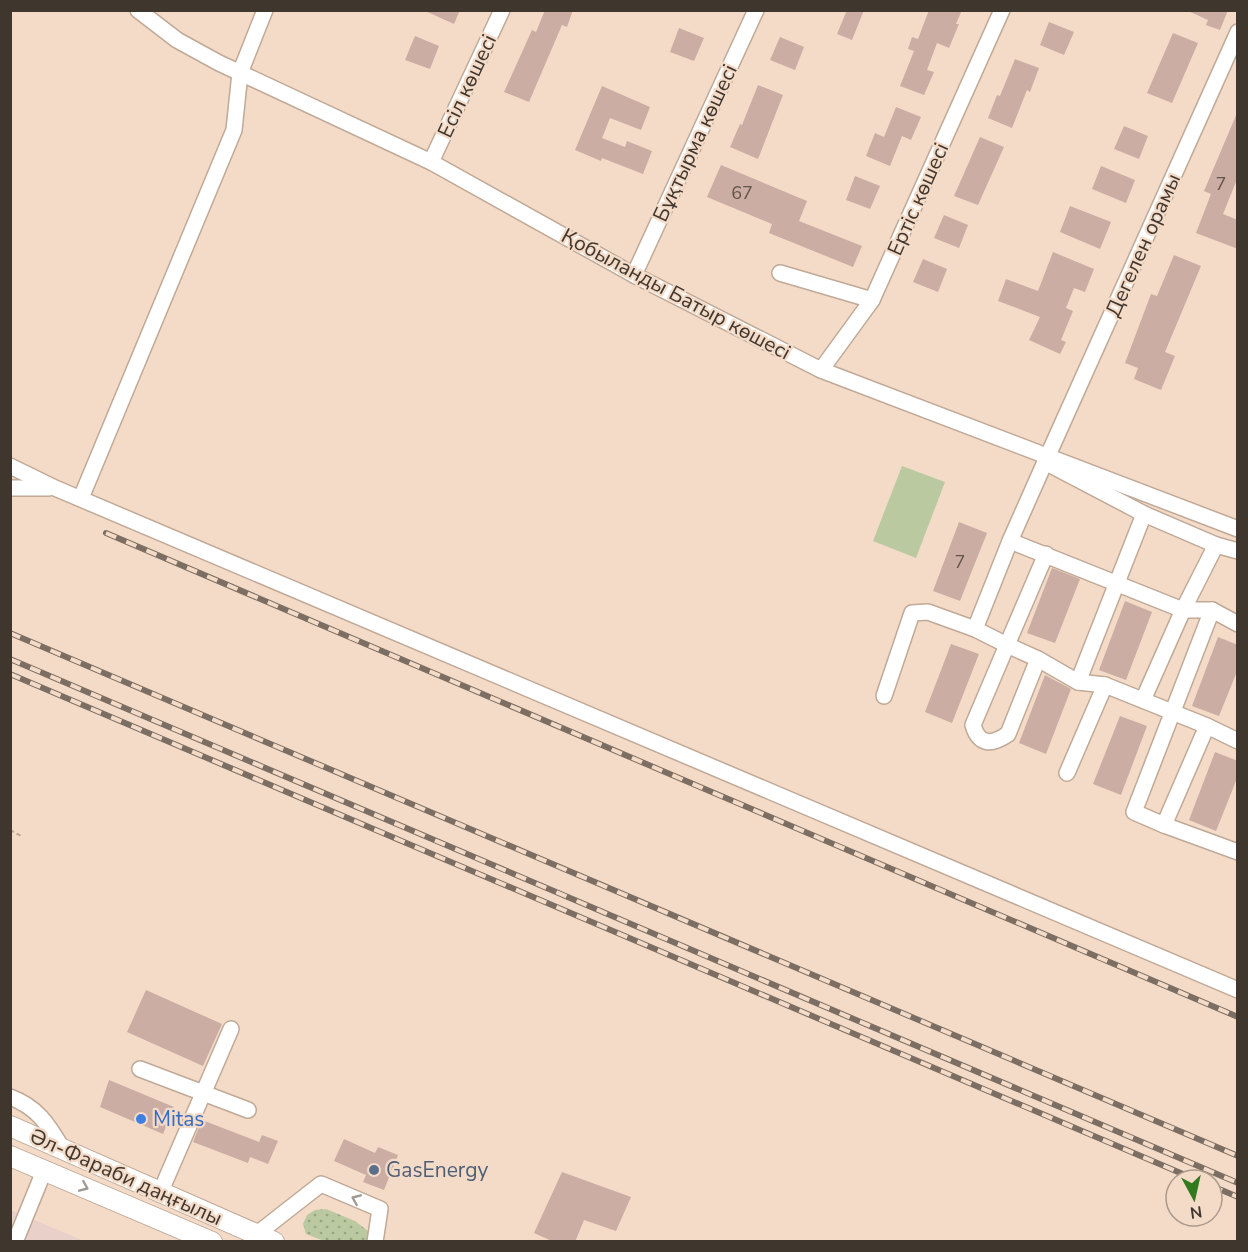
<svg xmlns="http://www.w3.org/2000/svg" width="1248" height="1252" font-family="'Nunito Sans',sans-serif">
  <defs>
    <pattern id="grass-dots" width="8" height="8" patternUnits="userSpaceOnUse" patternTransform="scale(1.5)"><rect width="8" height="8" fill="#bbc9a1"/><path d="M2 2h.1M6 6h.1" fill="none" stroke="#99a484" stroke-width="1.8" stroke-linecap="round"/></pattern>
  </defs>
  <rect width="100%" height="100%" fill="#f4dbc8"/>
  <!-- industrial -->
  <path fill="#e9d0c8" d="M11,1210L84,1241H11Z"/>
  <!-- grass -->
  <path fill="url(#grass-dots)" d="M326,1209L355,1221L368,1231V1241H324L306,1234L303,1224L307,1215L315,1210Z"/>
  <!-- pitch -->
  <path fill="#bbc9a1" d="M902,466L945,482L916,558L873,541Z"/>
  <!-- building -->
  <g fill="#cbada4">
    <path d="M423,10H460L454,24Z"/>
    <path d="M545,10H573L567,27L562,25L529,102L504,92L532,30L536,32Z"/>
    <path d="M847,10H864L852,40L837,34Z"/>
    <path d="M929,10H962L956,24H959L949,48L937,43L927,70L934,72L924,95L900,86L914,51L908,49L912,37L918,39Z"/>
    <path d="M1186,10H1228L1220,30L1206,25L1208,20Z"/>
    <path d="M1049,22L1074,32L1064,55L1040,45Z"/>
    <path d="M679,28L704,38L694,61L670,52Z"/>
    <path d="M1173,33L1198,43L1172,103L1147,93Z"/>
    <path d="M415,36L439,46L430,69L405,60Z"/>
    <path d="M780,37L804,47L795,70L770,60Z"/>
    <path d="M1015,59L1039,68L1030,92L1027,90L1012,128L988,118L997,95L1000,96Z"/>
    <path d="M758,85L783,95L758,159L730,147L740,124L742,125Z"/>
    <path d="M602,86L650,107L641,130L610,118L602,138L625,147L627,141L652,151L643,174L602,158L601,161L575,150Z"/>
    <path d="M896,107L921,117L911,140L902,136L890,166L866,156L875,133L884,137Z"/>
    <path d="M1237,113L1238,177L1223,214L1238,220V249L1196,233L1211,194L1204,191Z"/>
    <path d="M1124,126L1148,136L1139,159L1114,149Z"/>
    <path d="M980,137L1004,147L978,205L954,196Z"/>
    <path d="M721,165L807,201L799,221L862,246L853,267L769,233L772,224L707,197Z"/>
    <path d="M1101,166L1135,180L1126,203L1092,189Z"/>
    <path d="M855,176L880,186L870,209L846,200Z"/>
    <path d="M1070,206L1111,222L1100,249L1060,232Z"/>
    <path d="M944,215L968,225L959,248L934,238Z"/>
    <path d="M1053,252L1094,269L1085,292L1074,288L1066,308L1073,311L1061,340L1066,342L1060,354L1029,340L1040,317L998,301L1006,279L1038,291Z"/>
    <path d="M1174,255L1201,266L1165,352L1175,356L1161,390L1134,379L1138,368L1125,363L1151,294L1157,296Z"/>
    <path d="M923,259L947,269L938,292L913,282Z"/>
    <path d="M959,522L987,533L960,601L933,591Z"/>
    <path d="M1052,568L1080,579L1055,643L1027,633Z"/>
    <path d="M1125,601L1152,612L1126,680L1099,670Z"/>
    <path d="M1218,637L1238,645V669L1219,716L1192,706Z"/>
    <path d="M951,644L979,654L952,723L925,712Z"/>
    <path d="M1045,675L1071,689L1046,754L1019,743Z"/>
    <path d="M1120,716L1147,726L1121,795L1093,784Z"/>
    <path d="M1215,752L1238,761V776L1216,831L1189,820Z"/>
    <path d="M146,990L222,1024L203,1066L127,1032Z"/>
    <path d="M109,1080L174,1107L163,1134L100,1107Z"/>
    <path d="M202,1120L259,1142L262,1135L278,1141L268,1164L250,1157L248,1163L193,1142Z"/>
    <path d="M344,1139L375,1153L378,1147L398,1155L384,1190L363,1182L366,1175L334,1161Z"/>
    <path d="M562,1172L631,1197L616,1231L584,1220L575,1242H554L534,1233Z"/>
  </g>
  <g fill="none" stroke-linecap="round" stroke-linejoin="round">
    <!-- minor casing -->
    <g stroke="#c0a997" stroke-width="18">
      <g id="minor">
        <path d="M138,10L177,40L219,63L431,162L634,275L821,370L1238,529"/>
        <path d="M431,162L502,10"/>
        <path d="M780,273L872,300L1002,10"/>
        <path d="M634,275L756,10"/>
        <path d="M821,370L872,300"/>
        <path d="M1045,462L1238,32"/>
        <path d="M10,466L55,488L1238,990"/>
        <path d="M10,488H49"/>
        <path d="M81,498L234,130L240,73L265,10"/>
        <path d="M1010,541L1183,610L1216,545L1238,551"/>
        <path d="M1046,554L1007,645L1038,659L1078,682L1105,685L1207,726L1238,741"/>
        <path d="M1038,659L1008,734C992,745 979,746 973,725L1007,645L975,629L1010,541L1045,462L1144,514L1216,545"/>
        <path d="M1078,682L1144,514"/>
        <path d="M884,696L912,613L928,612L975,629"/>
        <path d="M1143,700L1183,610H1212L1238,624"/>
        <path d="M1207,726L1164,825L1238,852"/>
        <path d="M1067,773L1105,685"/>
        <path d="M1164,825L1134,812L1212,610"/>
        <path d="M140,1069L248,1110"/>
        <path d="M10,1097C37,1107 48,1124 62,1148"/>
        <path d="M160,1193L231,1029"/>
        <path d="M257,1234L321,1184L380,1209L375,1242"/>
        <path d="M15,1242L44,1171"/>
      </g>
    </g>
    <!-- major casing -->
    <g stroke="#c0a997" stroke-width="22">
      <g id="major">
        <path d="M10,1126L274,1242"/>
        <path d="M10,1156L212,1242"/>
      </g>
    </g>
    <!-- path -->
    <path stroke="#bba798" stroke-width="2" stroke-dasharray="4.5 3" stroke-linecap="butt" d="M10,830L21,836"/>
    <!-- minor -->
    <use href="#minor" stroke="#fff" stroke-width="15"/>
    <!-- major -->
    <use href="#major" stroke="#fff" stroke-width="20"/>
    <!-- rail casing -->
    <g stroke="#7c6e62" stroke-width="6">
      <g id="rail">
        <path d="M106,533L1238,1017"/>
        <path d="M10,633L1238,1156"/>
        <path d="M10,659L1238,1183"/>
        <path d="M10,674L1197,1180"/>
        <path d="M1212,1186L1238,1197"/>
      </g>
    </g>
    <!-- rail -->
    <use href="#rail" stroke="#f4dbc8" stroke-width="4" stroke-dasharray="11" stroke-linecap="butt"/>
  </g>
  <!-- one-way arrows -->
  <defs><path id="oneway-chevron" d="M-2-3.5L2.5 0L-2 3.5" fill="none" stroke-width="1.6" stroke-linecap="round" stroke-linejoin="round" transform="scale(1.5)"/></defs>
  <g stroke="#9f9a96">
    <use href="#oneway-chevron" transform="translate(84 1187) rotate(23)"/>
    <use href="#oneway-chevron" transform="translate(356 1199) rotate(-157)"/>
  </g>
  <!-- markers -->
  <circle fill="#3f7fe0" stroke="#f4dbc8" stroke-width="2" cx="141" cy="1119" r="6"/>
  <circle fill="#5c6f8a" stroke="#f4dbc8" stroke-width="2" cx="374" cy="1170" r="6"/>
  <g text-anchor="middle" dominant-baseline="central" stroke-width="4.5" stroke-linejoin="round" paint-order="stroke">
    <!-- number labels -->
    <g font-size="18" fill="#62544c">
      <text x="1221" y="184">7</text>
      <text x="742" y="193">67</text>
      <text x="960" y="562">7</text>
    </g>
    <!-- street labels -->
    <g font-size="21" fill="#3f362e" stroke="#f4dbc8">
      <text transform="translate(467 86) rotate(-65)">Есіл көшесі</text>
      <text transform="translate(695 143) rotate(-65)">Бұқтырма көшесі</text>
      <text transform="translate(918 199) rotate(-66)">Ертіс көшесі</text>
      <text transform="translate(1143 245) rotate(-66)">Дегелен орамы</text>
      <text transform="translate(676 294) rotate(28)">Қобыланды Батыр көшесі</text>
      <text transform="translate(126 1177) rotate(24)">Әл-Фараби даңғылы</text>
    </g>
    <!-- shop labels -->
    <g font-size="21" fill="#366cbe" stroke="#f4dbc8" text-anchor="start">
      <text x="153" y="1119">Mitas</text>
    </g>
    <!-- service labels -->
    <g font-size="21" fill="#4e5e75" stroke="#f4dbc8" text-anchor="start">
      <text x="386" y="1170">GasEnergy</text>
    </g>
  </g>
  <!-- border -->
  <rect width="1248" height="1252" fill="none" stroke="#3f362e" stroke-width="24"/>
  <!-- north arrow -->
  <g transform="translate(1194 1198) rotate(172)"><circle r="28" fill="#f4dbc8" stroke="#ac998a" stroke-width="1.5"/>
  <path d="M0-4.5L10 22L0 15L-10 22Z" fill="#327a1e"/>
  <text y="-9" font-size="16" font-weight="bold" text-anchor="middle" fill="#3f362e">N</text>
  </g>
</svg>
